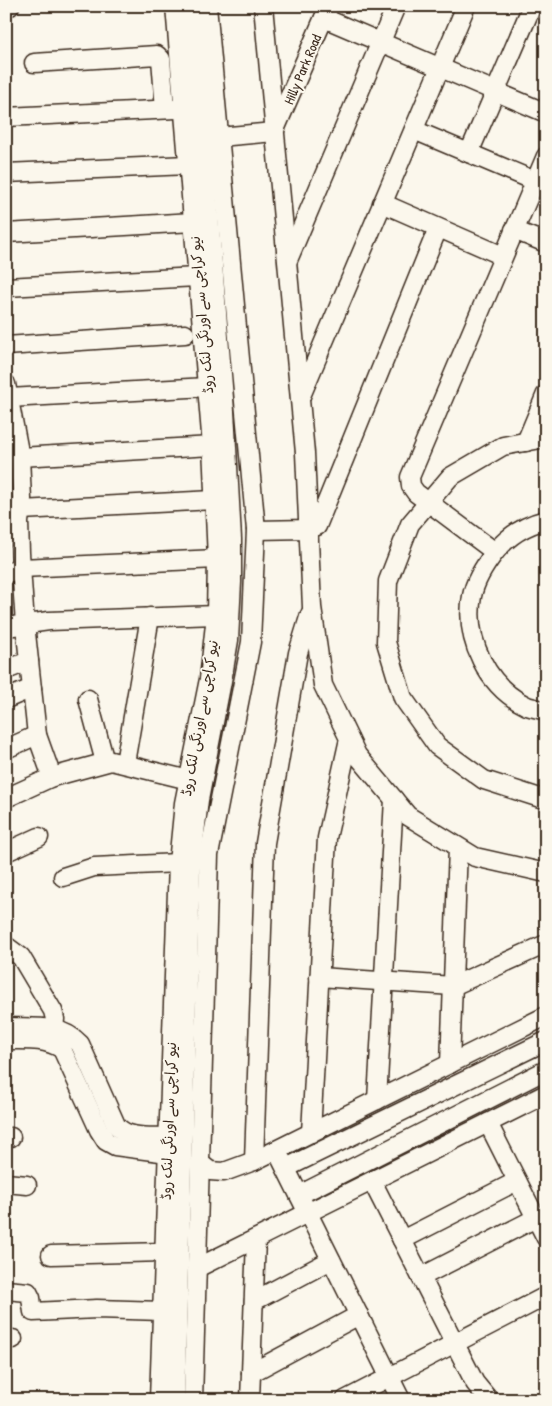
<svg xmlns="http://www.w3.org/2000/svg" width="552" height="1406" font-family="'Patrick Hand','Playpen Sans Arabic',sans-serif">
  <rect width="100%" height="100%" fill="#fbf7ec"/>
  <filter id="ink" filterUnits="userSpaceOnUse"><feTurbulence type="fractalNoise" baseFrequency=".02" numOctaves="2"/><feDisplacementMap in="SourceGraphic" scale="10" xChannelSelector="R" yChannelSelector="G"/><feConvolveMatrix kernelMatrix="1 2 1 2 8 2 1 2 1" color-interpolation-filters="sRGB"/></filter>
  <g filter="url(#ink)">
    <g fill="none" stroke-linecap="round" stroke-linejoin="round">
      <!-- minor casing -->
      <g stroke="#3b2a1e" stroke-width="21">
        <g id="minor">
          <path d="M263,6L305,453L312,607L323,685L357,755L408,816L475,857L546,873"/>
          <path d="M6,7L10,6"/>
          <path d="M324,18L546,113"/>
          <path d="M34,63L157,55L161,59L165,109"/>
          <path d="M6,117L176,109"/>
          <path d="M414,130L535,181"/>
          <path d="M219,137L274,132L329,6"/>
          <path d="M469,153L532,6"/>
          <path d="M6,173L188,165"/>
          <path d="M382,203L503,256"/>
          <path d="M514,230L546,243"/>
          <path d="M6,233L193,222"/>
          <path d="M288,260L396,6"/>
          <path d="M6,287L197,277"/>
          <path d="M6,346L185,334"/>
          <path d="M6,384L20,457L22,499L19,522L20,553L25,624L37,735L52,777"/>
          <path d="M301,396L466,6"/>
          <path d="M9,398L207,387"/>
          <path d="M546,438L503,446L450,477L410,524L388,581L386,642L403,698L437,746L484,780L540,798H546"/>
          <path d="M526,442L546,394"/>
          <path d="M20,457L212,446"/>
          <path d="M21,510L214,500"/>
          <path d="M546,520C525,525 508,536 495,552C485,565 475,580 472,596C464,639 487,687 527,706C533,708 540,709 546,711"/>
          <path d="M256,530L308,529L317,526L438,228"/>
          <path d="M495,552L416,493L411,486L410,477L546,156"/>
          <path d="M6,574L15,569L21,568L217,559"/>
          <path d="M6,627L49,621L216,615"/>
          <path d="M6,670L29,661"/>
          <path d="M6,699L32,688"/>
          <path d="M88,699L105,762"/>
          <path d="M6,749L37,735"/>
          <path d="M125,763L150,617"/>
          <path d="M6,798L52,777L111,761L189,780"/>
          <path d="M6,852L39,837"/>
          <path d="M63,877L94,867L178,863"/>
          <path d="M6,946L21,957L53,1011L55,1019L53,1040"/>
          <path d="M319,977L453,986L546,944"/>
          <path d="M6,1027C33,1028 60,1023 80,1044L116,1125C128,1140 151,1136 168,1137"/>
          <path d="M6,1040C26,1040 45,1038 62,1049L99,1130L106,1141L115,1146L168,1153"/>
          <path d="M450,1064L458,847"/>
          <path d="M377,1100L394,799"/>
          <path d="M488,1123L546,1238"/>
          <path d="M311,1133L327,838L349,739"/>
          <path d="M6,1137H11"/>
          <path d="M281,1159L401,1400"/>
          <path d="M254,1161L265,843L298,653L310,614"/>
          <path d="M200,1163L210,1171L224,1172L254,1161L546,1016"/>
          <path d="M286,1168L546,1041"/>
          <path d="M372,1181L475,1383L489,1400"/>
          <path d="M6,1183L27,1185"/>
          <path d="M299,1195L546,1070"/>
          <path d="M402,1240L517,1181"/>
          <path d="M51,1255L164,1252"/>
          <path d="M197,1268L546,1094"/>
          <path d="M421,1277L536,1218"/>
          <path d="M6,1290L28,1292L31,1298L33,1312L97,1309L162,1311"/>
          <path d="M254,1301L331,1260"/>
          <path d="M6,1339H13"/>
          <path d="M251,1373L359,1315"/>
          <path d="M159,1400L178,863L184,803L209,679L216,615L217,559L212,446L175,6"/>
          <path d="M175,1400L191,867L199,800L222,681L229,640L232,582V539L225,411L192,6"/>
          <path d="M193,1400L209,855L251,642L256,530L207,6"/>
          <path d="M250,1400L256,1239"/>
          <path d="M345,1400L546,1296"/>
        </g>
      </g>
      <!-- minor -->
      <use href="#minor" stroke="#fbf7ec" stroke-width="18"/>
    </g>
  </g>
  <g text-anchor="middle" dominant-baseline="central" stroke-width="4" stroke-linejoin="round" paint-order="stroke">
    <!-- street labels -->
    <g font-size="14" fill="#3b2a1e" stroke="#fbf7ec">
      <text transform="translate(302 69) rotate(-67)">Hilly Park Road</text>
      <text transform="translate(201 315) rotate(-95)">نیو کراچی سے اورنگی لنک روڈ</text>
      <text transform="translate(199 718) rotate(-80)">نیو کراچی سے اورنگی لنک روڈ</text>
      <text transform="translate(168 1121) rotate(-88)">نیو کراچی سے اورنگی لنک روڈ</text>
    </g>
  </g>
  <!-- margin -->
  <rect width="552" height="1406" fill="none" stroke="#fbf7ec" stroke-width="25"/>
  <rect x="12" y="12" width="527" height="1381" fill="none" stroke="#3b2a1e" stroke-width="2" filter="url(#ink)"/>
</svg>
